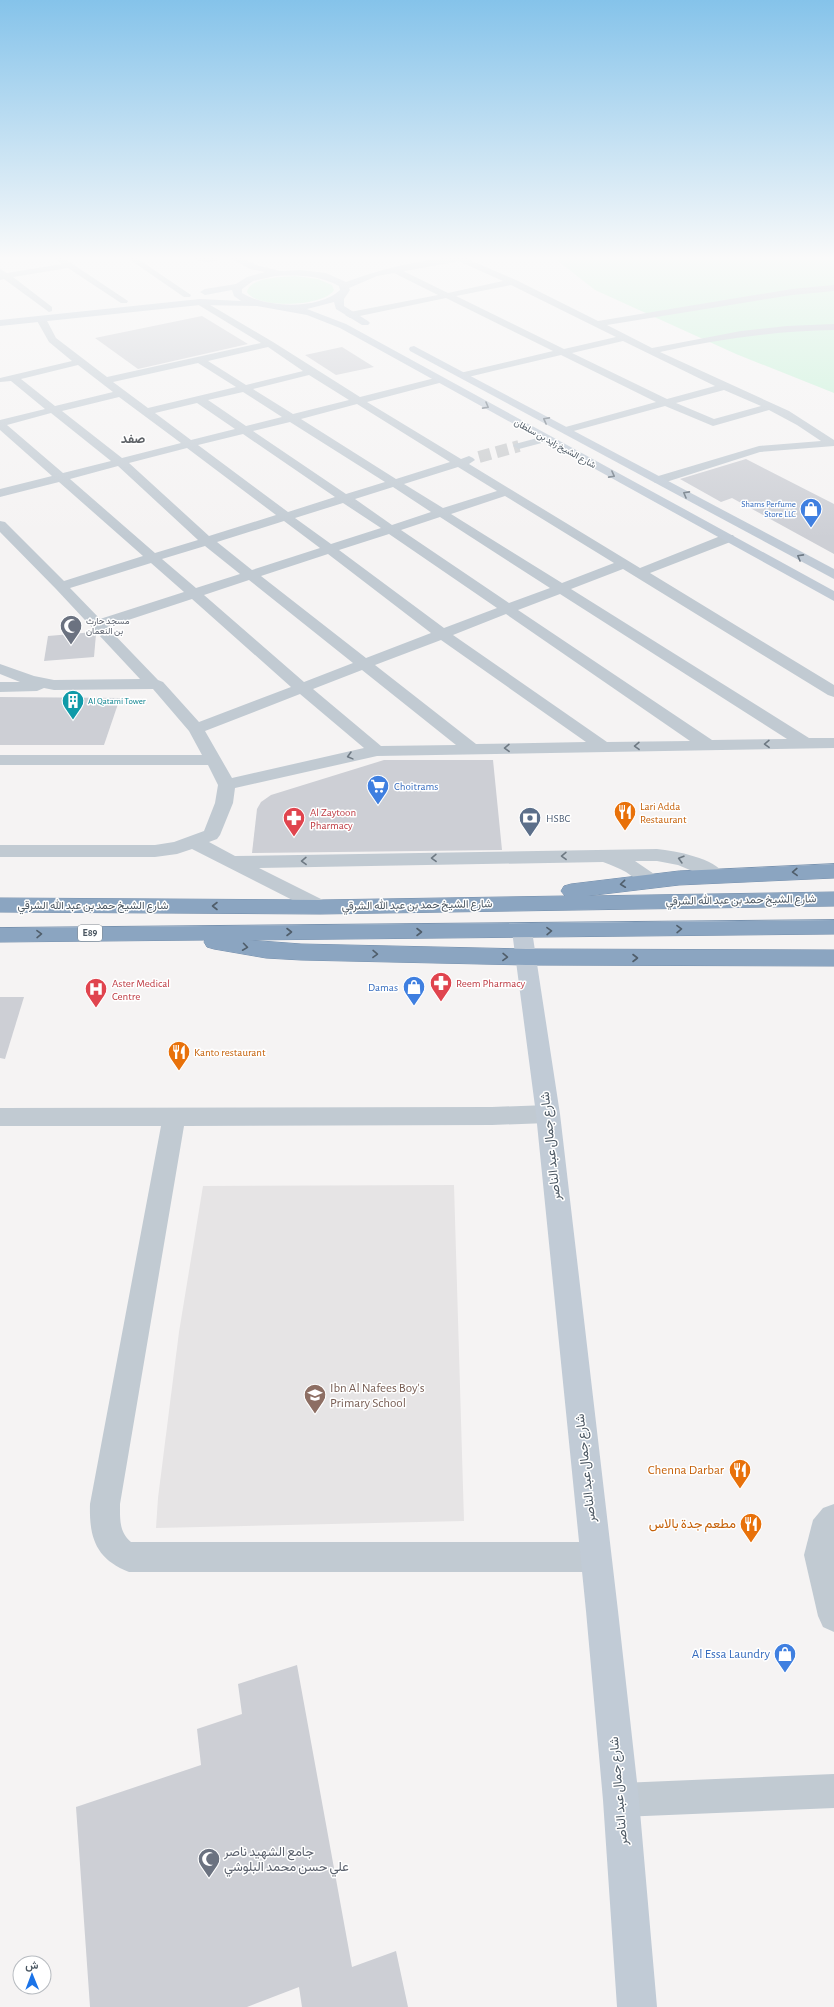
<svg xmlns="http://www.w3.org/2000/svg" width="834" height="2007" font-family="'Alegreya Sans',Vazirmatn,sans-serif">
  <rect width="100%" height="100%" fill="#f5f3f3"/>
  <!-- education -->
  <path fill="#e6e4e5" d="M454,1185L464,1521L156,1528L158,1498L179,1332L203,1186Z"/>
  <!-- green -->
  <g fill="#c3f1d5">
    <path d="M553,257H834V393L736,354L595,290Z"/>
    <path d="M295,276L318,279L332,285L334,290C324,307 257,309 247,292C250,277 283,277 295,276Z"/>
  </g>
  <!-- building -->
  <g fill="#cdcfd5">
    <path d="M202,316L248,344L138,369L95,338Z"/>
    <path d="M342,347L374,367L336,375L305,355Z"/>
    <path d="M746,459L834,504V554L732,498L721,502L680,479Z"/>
    <path d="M94,632L96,634L94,657L44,661L48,636Z"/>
    <path d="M0,697L120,698L104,745H0Z"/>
    <path d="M384,760H493L502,850L252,853L257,809L261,802L271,795Z"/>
    <path d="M0,997H24L5,1059L0,1058Z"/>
    <path d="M297,1665L352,1967L396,1951L408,2007H302L299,1987L247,2007H90L76,1807L201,1765L197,1729L242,1714L238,1684Z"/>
  </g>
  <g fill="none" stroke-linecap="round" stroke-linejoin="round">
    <!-- street-tunnel -->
    <path stroke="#caccce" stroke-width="12" stroke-dasharray="12 6" stroke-linecap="butt" d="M479,457L519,446"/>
    <!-- highway casing -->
    <g stroke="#7690ad" stroke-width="1">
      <g id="highway">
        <path d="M834,864V878L679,885L587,896L834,892V906L320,914L0,912V898L320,900L565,896L561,891L564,886L571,884L679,871Z"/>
        <path d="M834,920V934L248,940L301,944L526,949L834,950V966L526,965L301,960L266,958L214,949L207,947L204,942L205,940L0,942V928Z"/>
      </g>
    </g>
    <!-- street -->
    <g fill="#c1cad2" fill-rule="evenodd">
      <path d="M53,257H62L128,301L127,303H121L68,268L13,277L52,307V311L49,312L4,279L0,280V269L7,273L62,264Z"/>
      <path d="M126,257H135L191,295L190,297H184Z"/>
      <path d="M456,257H463L516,280L598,321L792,289L834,285V291L792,295L607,325L652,348L741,331L787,326L834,324V330C775,331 718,339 660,352L789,411L834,440V446L760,452L663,483H655L653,480L655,477L759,446L821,441L797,425L769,410L713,426L665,406L570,432H562L560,430L562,428L656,402L561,355L464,378L460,377L459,375L460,373L553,351L446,298L350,318L345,315L350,312L438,295L392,272L391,270L395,267L448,293L503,281L456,260ZM511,285L616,337L564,349L456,296ZM623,341L715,386L667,399L572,353ZM724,390L761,406L714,419L676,403Z"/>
      <path d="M200,299L273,342L360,397L439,377L443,378L444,380L443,382L367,402L461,459L469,456L473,458L475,460L469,464L640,568L723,535H733L735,538L733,541L650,573L834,685V697L828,695L623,569L571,589L809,738H834V748L377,756L235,788L233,803L220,835L217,839L209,842L235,856L657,849C676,851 715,858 725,875L723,879L716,881L678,865L657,861H635L657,876L659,881L657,886C643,889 637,879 626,872C619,868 611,865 603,862L259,868L327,902L330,907L327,912L320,914L192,849L177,854L155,857H0V845H155L174,842L204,831L215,803L218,785L208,765H0V755H202L189,731L153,689L54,690L44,688L37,691L0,692V682H20L0,674V664L34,676L54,680L140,679L56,589L0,532V521L5,522L64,581L143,556L59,482L0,497V489L52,476L0,430V420L45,409L11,381L0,382V378L72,361L49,342L36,319L41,316L46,319L56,338L107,377L261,343L197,304L196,302ZM268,347L303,371L246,385L208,361ZM198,363L236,387L148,408L113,382ZM78,365L113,392L55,406L21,379ZM309,375L349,400L293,414L253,389ZM243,392L282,417L246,426L208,400ZM119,397L181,443L122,458L62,411ZM197,403L235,429L191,440L155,413ZM357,404L450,462L396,479L301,419ZM51,413L111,461L63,473L7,425ZM290,422L385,482L346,494L253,431ZM243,434L335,497L288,512L198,445ZM187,448L276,515L209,536L129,463ZM118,466L198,540L155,553L70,479ZM458,467L497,491L443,508L404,484ZM393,487L431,512L392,525L355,499ZM505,496L614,563L562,583L451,514ZM343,503L381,528L331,544L295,518ZM440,517L550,588L509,603L401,530ZM284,521L320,548L252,570L217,542ZM389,534L497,608L444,628L339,550ZM205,546L240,574L196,588L162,559ZM328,554L431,633L366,658L261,576ZM151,563L184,592L100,619L70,588ZM249,580L353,663L304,682L204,595ZM560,594L787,739L712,740L518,610ZM192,599L291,687L199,722L163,682L158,680L107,627ZM506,614L690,741L607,742L453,635ZM441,640L586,742L476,744L375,665ZM362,670L456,745L381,746L313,689ZM300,694L364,748L232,778L205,731Z"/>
      <path d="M545,436L549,437L551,439L549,441L519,449L513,446L515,444Z"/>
      <path d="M548,1105L556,1107L559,1114L556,1121L548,1123L492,1125L184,1126L120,1504C120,1519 119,1532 131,1542H596L607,1546L611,1557L607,1568L596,1572H129C96,1559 89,1538 90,1504L161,1126H0V1108L492,1107Z"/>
      <path d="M834,1504V1632L823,1627L818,1616L804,1555L813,1520L823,1508Z"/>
      <path d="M834,1774V1808L621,1817L609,1812L604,1800L609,1788L621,1783Z"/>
    </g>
    <!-- secondary -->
    <g fill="#c1cbd6" fill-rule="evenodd">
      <path d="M193,257H221V258C215,264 199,263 193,257Z"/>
      <path d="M229,257H240L256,265L280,271L300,270L326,273L346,282C383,268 430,257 470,257L466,260L377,276L349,288L350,290L344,299V306L368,321L370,323L368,325H362L336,309L334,302L307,309L346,324L834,591V601L340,328L307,315L257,306L200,305L0,326V320L200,299L241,301L234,296L232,290L205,295L200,292L205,289L236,284L247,277L265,272L250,269ZM275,276C299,275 318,275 339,286L340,290C320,310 265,308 242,293V289L253,281Z"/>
      <path d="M414,346L834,569V579L410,351L409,349L410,347Z"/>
      <path d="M522,924L529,926L532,931L560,1114L618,1611L639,1800L657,2007H617L603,1800L586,1611L536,1114L512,931L515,926Z"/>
    </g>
    <!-- highway -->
    <use href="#highway" fill="#8ba5c1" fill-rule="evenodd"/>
  </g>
  <!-- one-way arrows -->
  <defs><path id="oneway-chevron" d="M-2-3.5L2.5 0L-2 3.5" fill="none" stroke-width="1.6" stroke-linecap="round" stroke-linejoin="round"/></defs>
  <g stroke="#6e7984">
    <use href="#oneway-chevron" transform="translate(486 406) rotate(29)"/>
    <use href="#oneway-chevron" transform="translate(546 420) rotate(-152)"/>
    <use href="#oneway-chevron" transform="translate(612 475) rotate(28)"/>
    <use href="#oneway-chevron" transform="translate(686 494) rotate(-151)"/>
    <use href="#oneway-chevron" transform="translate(800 557) rotate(-151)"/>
  </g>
  <g stroke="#6e7983">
    <use href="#oneway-chevron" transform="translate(767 744) rotate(179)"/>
    <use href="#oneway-chevron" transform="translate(637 746) rotate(179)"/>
    <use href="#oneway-chevron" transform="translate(507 748) rotate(179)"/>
    <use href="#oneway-chevron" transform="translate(350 756) rotate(165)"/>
    <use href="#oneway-chevron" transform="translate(564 856) rotate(179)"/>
    <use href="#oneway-chevron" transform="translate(434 858) rotate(179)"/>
    <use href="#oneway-chevron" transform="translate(681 859) rotate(-164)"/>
    <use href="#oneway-chevron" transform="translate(304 861) rotate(179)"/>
  </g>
  <g stroke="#505e6b">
    <use href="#oneway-chevron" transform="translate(795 872) rotate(178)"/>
    <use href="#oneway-chevron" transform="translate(623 884) rotate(174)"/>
    <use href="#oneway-chevron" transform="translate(215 906) rotate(-180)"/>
    <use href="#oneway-chevron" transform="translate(679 929) rotate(-1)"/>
    <use href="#oneway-chevron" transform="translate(549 931) rotate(-1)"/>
    <use href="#oneway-chevron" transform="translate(289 932)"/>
    <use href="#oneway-chevron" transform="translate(419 932)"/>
    <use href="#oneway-chevron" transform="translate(39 934) rotate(-1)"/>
    <use href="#oneway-chevron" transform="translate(245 947) rotate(8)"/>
    <use href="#oneway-chevron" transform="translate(375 954) rotate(1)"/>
    <use href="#oneway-chevron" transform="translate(505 957) rotate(1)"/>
    <use href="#oneway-chevron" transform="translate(635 958)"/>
  </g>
  <!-- sky -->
  <linearGradient id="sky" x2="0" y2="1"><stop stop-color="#85c3ea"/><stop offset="0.48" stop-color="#fafafa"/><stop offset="1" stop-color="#fafafa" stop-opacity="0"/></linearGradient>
  <rect width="834" height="538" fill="url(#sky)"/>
  <!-- icons -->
  <defs>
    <g id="shop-pin" transform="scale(1.15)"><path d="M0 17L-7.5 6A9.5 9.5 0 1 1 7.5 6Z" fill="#3f7fe0" stroke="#fff"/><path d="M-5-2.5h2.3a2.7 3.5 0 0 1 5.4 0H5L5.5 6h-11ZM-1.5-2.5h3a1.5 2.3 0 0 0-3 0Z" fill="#fff"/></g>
    <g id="mosque-pin" transform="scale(1.15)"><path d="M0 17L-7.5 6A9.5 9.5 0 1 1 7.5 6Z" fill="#6b7280" stroke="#fff"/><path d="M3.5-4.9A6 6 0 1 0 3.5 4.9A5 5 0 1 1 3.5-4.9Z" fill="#fff"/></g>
    <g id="building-pin" transform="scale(1.15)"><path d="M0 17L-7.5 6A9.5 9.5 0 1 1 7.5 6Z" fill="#0f9aa8" stroke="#fff"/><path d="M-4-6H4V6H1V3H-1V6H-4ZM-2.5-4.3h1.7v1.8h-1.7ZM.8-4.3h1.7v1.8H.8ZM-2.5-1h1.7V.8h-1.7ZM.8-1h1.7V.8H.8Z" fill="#fff"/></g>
    <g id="supermarket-pin" transform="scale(1.15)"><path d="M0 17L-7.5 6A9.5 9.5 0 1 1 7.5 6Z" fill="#3f7fe0" stroke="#fff"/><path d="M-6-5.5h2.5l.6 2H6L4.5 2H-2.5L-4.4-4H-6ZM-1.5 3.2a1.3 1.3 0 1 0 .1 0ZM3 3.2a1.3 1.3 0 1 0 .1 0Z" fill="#fff"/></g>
    <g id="restaurant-pin" transform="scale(1.15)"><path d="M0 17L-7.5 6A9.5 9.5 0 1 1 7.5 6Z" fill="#e8710a" stroke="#fff"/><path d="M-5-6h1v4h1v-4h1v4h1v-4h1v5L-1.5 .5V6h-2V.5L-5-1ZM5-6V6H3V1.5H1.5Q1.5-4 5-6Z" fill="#fff"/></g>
    <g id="pharmacy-pin" transform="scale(1.15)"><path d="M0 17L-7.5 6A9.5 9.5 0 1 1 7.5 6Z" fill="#e0444e" stroke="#fff"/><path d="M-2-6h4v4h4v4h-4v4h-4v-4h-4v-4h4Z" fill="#fff"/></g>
    <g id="bank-pin" transform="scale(1.15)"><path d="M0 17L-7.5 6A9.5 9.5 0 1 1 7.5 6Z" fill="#5c6f8a" stroke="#fff"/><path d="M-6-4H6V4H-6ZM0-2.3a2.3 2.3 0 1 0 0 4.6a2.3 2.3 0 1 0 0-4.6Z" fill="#fff"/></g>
    <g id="hospital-pin" transform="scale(1.15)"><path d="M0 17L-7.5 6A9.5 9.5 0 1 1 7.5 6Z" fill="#e0444e" stroke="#fff"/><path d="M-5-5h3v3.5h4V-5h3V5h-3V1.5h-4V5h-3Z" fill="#fff"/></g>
    <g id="school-pin" transform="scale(1.15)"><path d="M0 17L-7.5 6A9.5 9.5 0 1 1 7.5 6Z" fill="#8d6e63" stroke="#fff"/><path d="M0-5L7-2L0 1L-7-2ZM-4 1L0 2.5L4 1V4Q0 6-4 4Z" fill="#fff"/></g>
  </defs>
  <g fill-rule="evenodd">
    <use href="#shop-pin" x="811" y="509"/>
    <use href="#mosque-pin" x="71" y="626"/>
    <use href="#building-pin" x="73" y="701"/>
    <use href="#supermarket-pin" x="378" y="786"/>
    <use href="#restaurant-pin" x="625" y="812"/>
    <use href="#pharmacy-pin" x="294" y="818"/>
    <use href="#bank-pin" x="530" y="818"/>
    <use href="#pharmacy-pin" x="441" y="983"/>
    <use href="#shop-pin" x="414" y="987"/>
    <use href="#hospital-pin" x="96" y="989"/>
    <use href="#restaurant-pin" x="179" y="1052"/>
    <use href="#school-pin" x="315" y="1395"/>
    <use href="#restaurant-pin" x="740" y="1470"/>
    <use href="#restaurant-pin" x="751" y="1524"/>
    <use href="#shop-pin" x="785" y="1654"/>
    <use href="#mosque-pin" x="209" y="1859"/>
  </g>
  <g text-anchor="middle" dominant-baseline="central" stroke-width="3" stroke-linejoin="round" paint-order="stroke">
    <!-- far-street labels -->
    <g font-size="9" fill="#4a5661" stroke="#fff">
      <text transform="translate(555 444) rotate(29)">شارع الشيخ زايد بن سلطان</text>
    </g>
    <!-- far-shop labels -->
    <g font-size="9" fill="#366cbe" stroke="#fff" text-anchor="end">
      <text x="796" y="504">Shams Perfume<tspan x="796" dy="10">Store LLC</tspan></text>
    </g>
    <!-- far-worship labels -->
    <g font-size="9" fill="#5b616d" stroke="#fff" text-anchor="start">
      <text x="86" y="621">مسجد حارث<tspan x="86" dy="10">بن النعمان</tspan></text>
    </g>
    <!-- far-culture labels -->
    <g font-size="9" fill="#0d838f" stroke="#fff" text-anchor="start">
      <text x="88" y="701">Al Qatami Tower</text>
    </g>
    <!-- shield labels -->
    <rect fill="#fff" stroke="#808990" stroke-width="1" x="78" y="925" width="24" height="16" rx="3"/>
    <g font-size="10" font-weight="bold" fill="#4a5661">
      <text x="90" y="933">E89</text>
    </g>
    <!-- shop labels -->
    <g font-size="11" fill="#366cbe" stroke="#fff" text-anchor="start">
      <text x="394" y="786">Choitrams</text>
      <text x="398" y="987" text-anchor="end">Damas</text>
    </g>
    <!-- food labels -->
    <g font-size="11" fill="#c56008" stroke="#fff" text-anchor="start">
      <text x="640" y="806">Lari Adda<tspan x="640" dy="13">Restaurant</tspan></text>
      <text x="194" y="1052">Kanto restaurant</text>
    </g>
    <!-- health labels -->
    <g font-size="11" fill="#be3a42" stroke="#fff" text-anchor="start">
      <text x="310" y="812">Al Zaytoon<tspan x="310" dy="13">Pharmacy</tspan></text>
      <text x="112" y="983">Aster Medical<tspan x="112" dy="13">Centre</tspan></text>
      <text x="456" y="983">Reem Pharmacy</text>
    </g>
    <!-- service labels -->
    <g font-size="11" fill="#4e5e75" stroke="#fff" text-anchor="start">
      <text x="546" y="818">HSBC</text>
    </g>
    <!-- street labels -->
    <g font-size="11" fill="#4a5661" stroke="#fff">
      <text transform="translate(741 900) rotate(-1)">شارع الشيخ حمد بن عبد الله الشرقي</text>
      <text x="93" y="905">شارع الشيخ حمد بن عبد الله الشرقي</text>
      <text transform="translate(417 905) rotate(-1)">شارع الشيخ حمد بن عبد الله الشرقي</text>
    </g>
    <!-- far-district labels -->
    <g font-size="13" font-weight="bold" fill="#5f6368" stroke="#fff">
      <text x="133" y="439">صفد</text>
    </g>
    <!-- near-street labels -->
    <g font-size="13" fill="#4a5661" stroke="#fff">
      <text transform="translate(551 1146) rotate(-96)">شارع جمال عبد الناصر</text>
      <text transform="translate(586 1468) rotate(-96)">شارع جمال عبد الناصر</text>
      <text transform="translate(619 1791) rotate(-95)">شارع جمال عبد الناصر</text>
    </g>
    <!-- near-education labels -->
    <g font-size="13" fill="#785e54" stroke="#fff" text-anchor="start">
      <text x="330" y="1388">Ibn Al Nafees Boy's<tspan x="330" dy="15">Primary School</tspan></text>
    </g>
    <!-- near-food labels -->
    <g font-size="13" fill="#c56008" stroke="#fff" text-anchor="end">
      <text x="724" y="1470">Chenna Darbar</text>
      <text x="736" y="1524">مطعم جدة بالاس</text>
    </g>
    <!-- near-shop labels -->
    <g font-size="13" fill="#366cbe" stroke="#fff" text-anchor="end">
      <text x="770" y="1654">Al Essa Laundry</text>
    </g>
    <!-- near-worship labels -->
    <g font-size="13" fill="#5b616d" stroke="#fff" text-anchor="start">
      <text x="224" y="1852">جامع الشهيد ناصر<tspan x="224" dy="15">علي حسن محمد البلوشي</tspan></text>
    </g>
  </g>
  <!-- north arrow -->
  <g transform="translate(32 1975) rotate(359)"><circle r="19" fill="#ffffff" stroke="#b7bbc0"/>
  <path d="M0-3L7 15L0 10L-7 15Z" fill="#1a73e8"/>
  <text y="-6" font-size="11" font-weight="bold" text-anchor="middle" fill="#4a5661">ش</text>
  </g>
</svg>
